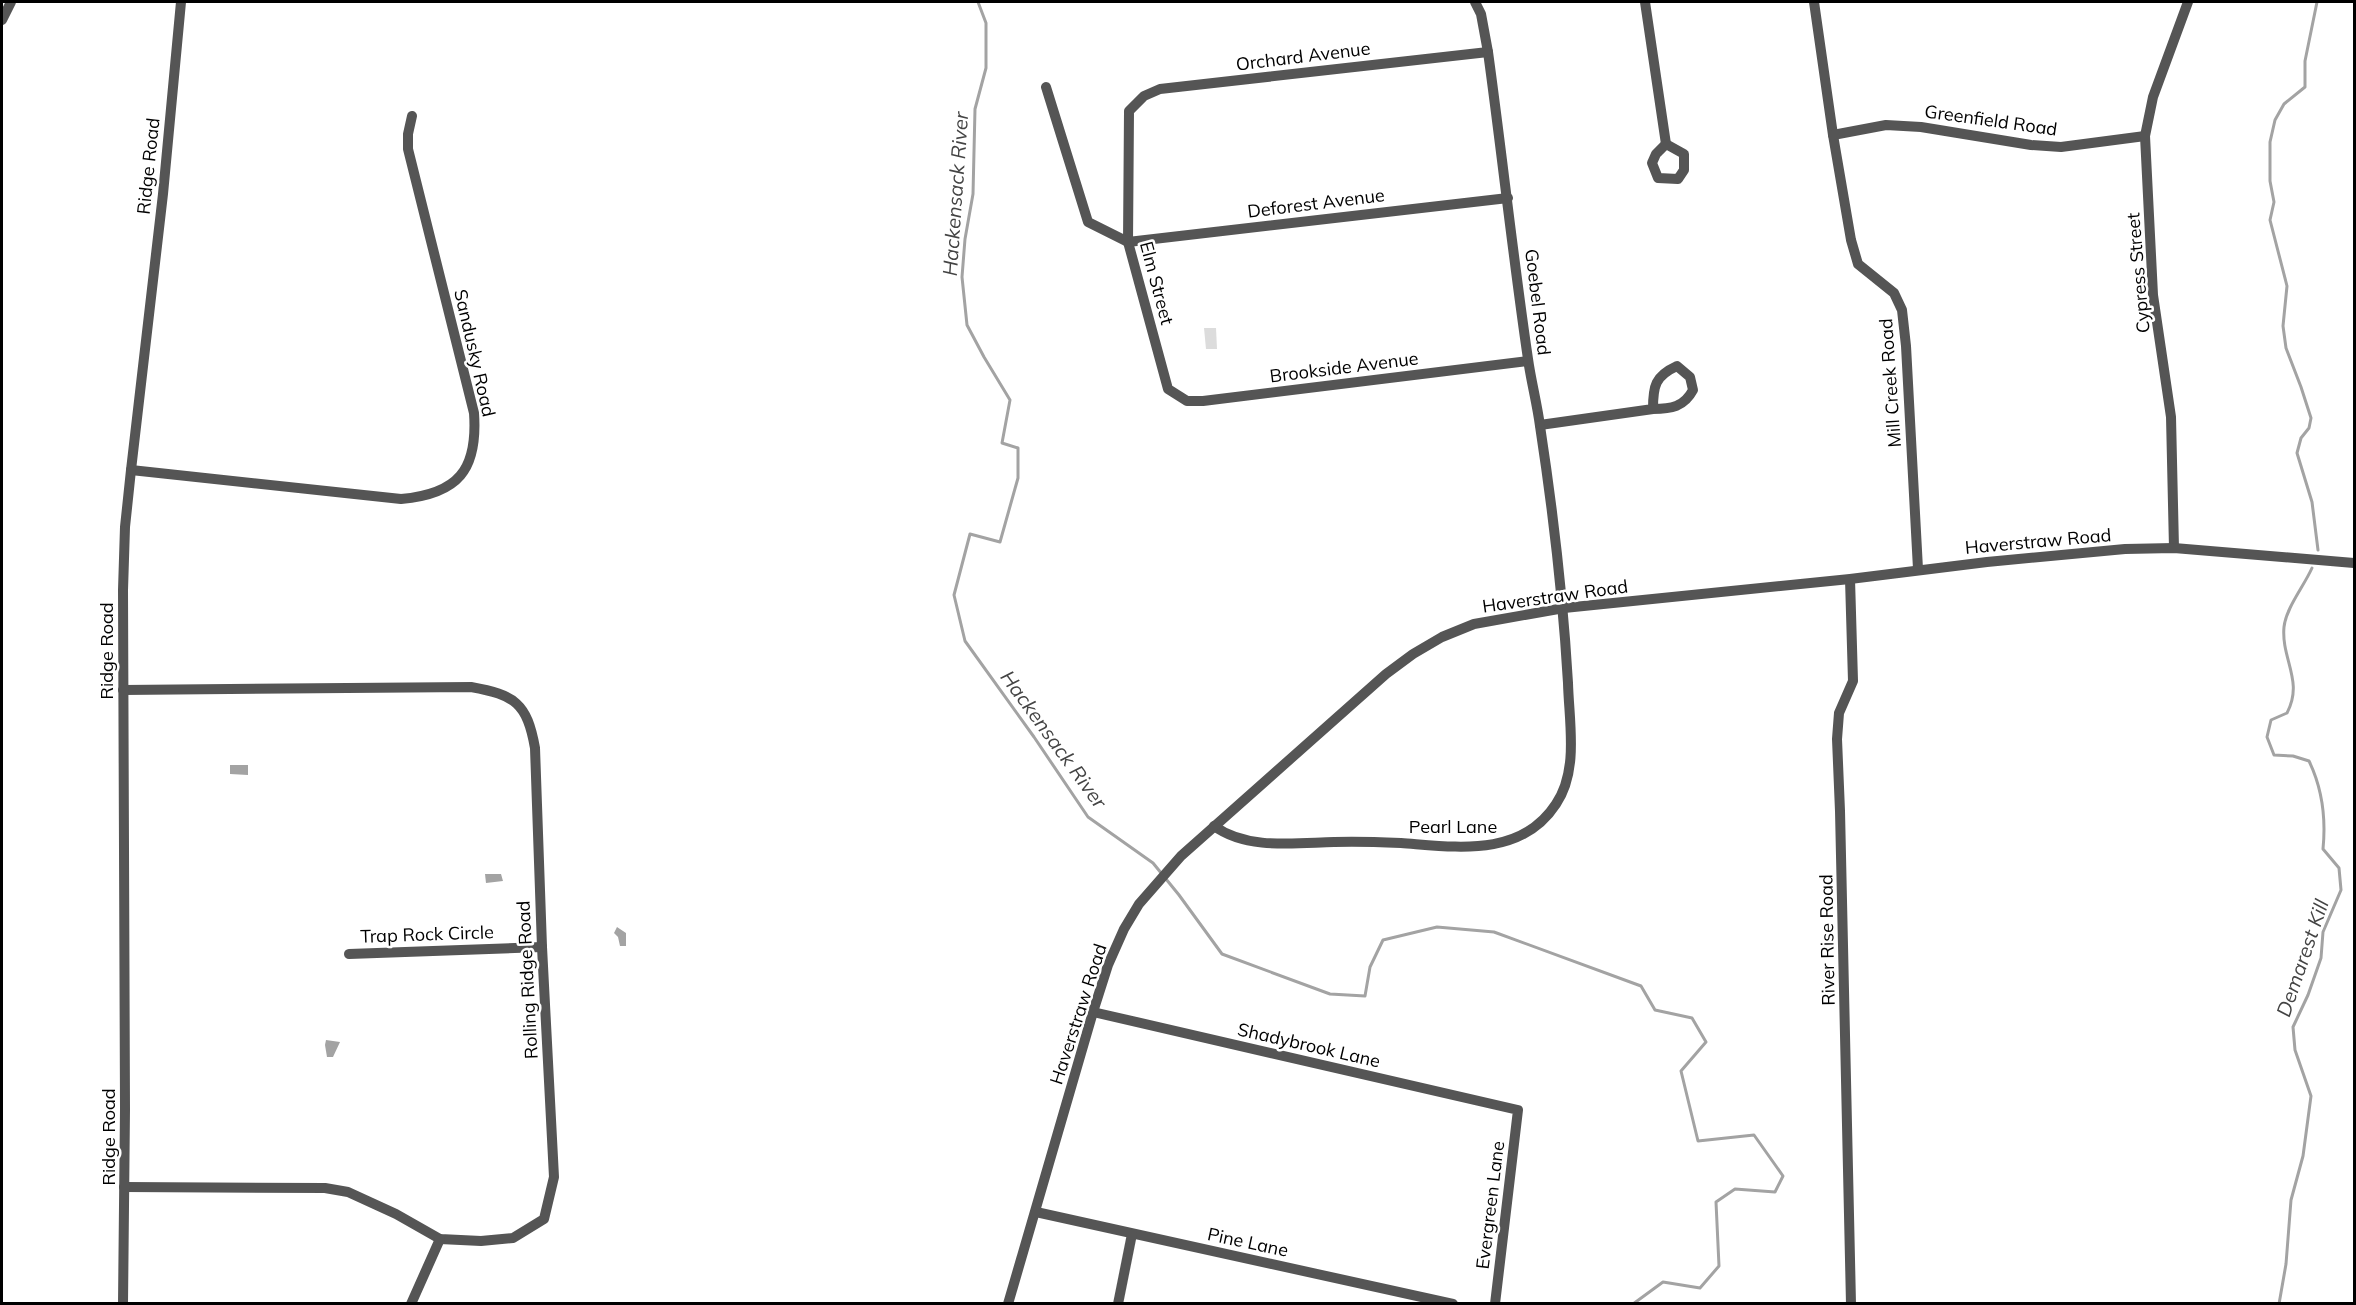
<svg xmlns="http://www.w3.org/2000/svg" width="2356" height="1305" font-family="Mulish,sans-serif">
  <rect width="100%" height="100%" fill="#fff"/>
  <!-- green -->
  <path fill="#dcdcdc" d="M1204,328H1216L1217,349H1206Z"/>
  <!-- water -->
  <g fill="#a3a3a3">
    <path d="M230,765H248V775L230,774Z"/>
    <path d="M485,874H501L503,881L486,883Z"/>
    <path d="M617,927L626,933V946H620L618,937L614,933Z"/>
    <path d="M326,1040L340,1042L333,1057H327L325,1045Z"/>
  </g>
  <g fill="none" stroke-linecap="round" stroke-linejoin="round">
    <!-- stream -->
    <g stroke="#a3a3a3" stroke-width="3">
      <path d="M978,2L986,23V68L975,109L973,194L965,239L962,277L967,325L984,357L1010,400L1002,443L1018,448V478L1000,542L970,534L954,595L965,641L1034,737L1088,817L1153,863L1179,895L1222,954L1330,994L1365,996L1370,967L1383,940L1437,927L1494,932L1641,986L1655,1010L1692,1018L1706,1042L1681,1071L1698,1141L1754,1135L1783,1176L1775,1192L1735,1189L1716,1202L1719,1266L1700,1288L1663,1282L1633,1304"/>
      <path d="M2317,2L2305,61V87L2284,104L2275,120L2270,142V181L2274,202L2270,220L2287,286L2283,326L2286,348L2301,387L2311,418L2309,428L2301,438L2297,453L2312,502L2318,550"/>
      <path d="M2279,1304L2286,1264L2291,1200L2303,1156L2311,1096L2295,1050L2293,1027L2308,995L2321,958L2323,932L2341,890L2339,868L2323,849C2326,819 2322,788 2309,761L2293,756L2274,755L2267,737L2271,720L2287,713C2304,681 2281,659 2284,627C2286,608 2304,586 2312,568"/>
    </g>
    <!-- minor -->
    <g stroke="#555" stroke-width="10">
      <path d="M1645,2L1666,144"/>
      <path d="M1814,2L1833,135L1851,240L1858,264L1894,293L1902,310L1906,346L1918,569"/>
      <path d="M2,20L11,2"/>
      <path d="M1488,52L1160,89L1144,96L1129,111L1128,242L1168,389L1187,401H1203L1528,361"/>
      <path d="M1046,87L1088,222L1128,242L1508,198"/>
      <path d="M1833,135L1886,125L1921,127L2031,145L2061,147L2145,136"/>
      <path d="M1666,144L1684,154V170L1678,179L1658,178L1652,163L1656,154Z"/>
      <path d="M1540,425L1653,409C1671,409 1684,407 1693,390L1690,377L1677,366C1655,376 1653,386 1653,409"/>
      <path d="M131,470L401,499C458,494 478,470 474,413L408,149V134L412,116"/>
      <path d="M2174,548L2171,417L2153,295L2145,136L2153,97L2188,2"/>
      <path d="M1850,579L1853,681L1839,713L1837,739L1840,811L1851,1304"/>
      <path d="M123,690L471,687C515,695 527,703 535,748L542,947L554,1177L544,1219L513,1238L481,1241L440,1239L396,1214L348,1192L325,1188L124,1187"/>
      <path d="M1214,826C1247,850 1295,843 1334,842C1356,841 1379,842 1401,843C1456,847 1521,858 1556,804C1579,770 1569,722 1568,683C1563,597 1553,511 1540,426C1537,403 1531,381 1528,359C1513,257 1502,154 1488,52L1481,14L1475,2"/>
      <path d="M349,954L542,947"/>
      <path d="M1093,1012L1518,1110L1495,1304"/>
      <path d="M1036,1212L1453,1304"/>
      <path d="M123,1304L125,1109L123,590L125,527L131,470L163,194L181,2"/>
      <path d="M411,1304L440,1239"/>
      <path d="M1008,1304L1093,1012L1108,965L1124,929L1139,904L1181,856L1386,674L1413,654L1442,637L1474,624L1564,608L1850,579L1987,562L2125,549L2174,548L2354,563"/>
      <path d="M1118,1304L1132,1234"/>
    </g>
  </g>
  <g text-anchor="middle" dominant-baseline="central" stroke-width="5" stroke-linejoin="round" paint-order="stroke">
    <!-- street labels -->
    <g font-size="18" fill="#000" stroke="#fff">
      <text transform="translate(1303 56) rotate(-7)">Orchard Avenue</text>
      <text transform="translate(1991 120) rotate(8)">Greenfield Road</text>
      <text transform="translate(148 166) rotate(-84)">Ridge Road</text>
      <text transform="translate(1316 203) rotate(-7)">Deforest Avenue</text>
      <text transform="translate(2138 273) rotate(-95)">Cypress Street</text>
      <text transform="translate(1157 283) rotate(75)">Elm Street</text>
      <text transform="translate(1538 302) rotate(83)">Goebel Road</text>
      <text transform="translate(475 353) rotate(77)">Sandusky Road</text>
      <text transform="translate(1344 367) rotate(-7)">Brookside Avenue</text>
      <text transform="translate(1890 383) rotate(-94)">Mill Creek Road</text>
      <text transform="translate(2038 541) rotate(-5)">Haverstraw Road</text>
      <text transform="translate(1555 596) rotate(-8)">Haverstraw Road</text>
      <text transform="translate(106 651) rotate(-90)">Ridge Road</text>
      <text x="1453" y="826">Pearl Lane</text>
      <text transform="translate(427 934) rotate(-2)">Trap Rock Circle</text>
      <text transform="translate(1827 940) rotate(-91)">River Rise Road</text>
      <text transform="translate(527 980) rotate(-93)">Rolling Ridge Road</text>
      <text transform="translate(1078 1014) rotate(-72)">Haverstraw Road</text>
      <text transform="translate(1309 1045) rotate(13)">Shadybrook Lane</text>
      <text transform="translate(108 1137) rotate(-90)">Ridge Road</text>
      <text transform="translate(1490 1205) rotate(-83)">Evergreen Lane</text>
      <text transform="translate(1248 1242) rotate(12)">Pine Lane</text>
    </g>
    <!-- water labels -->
    <g font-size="20" font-style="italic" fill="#444" stroke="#fff">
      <text transform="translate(955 194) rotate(-86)">Hackensack River</text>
      <text transform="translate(1054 739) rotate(54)">Hackensack River</text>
      <text transform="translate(2302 958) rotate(-71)">Demarest Kill</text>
    </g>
  </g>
  <!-- border -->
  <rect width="2356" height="1305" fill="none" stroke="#000000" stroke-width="6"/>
</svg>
